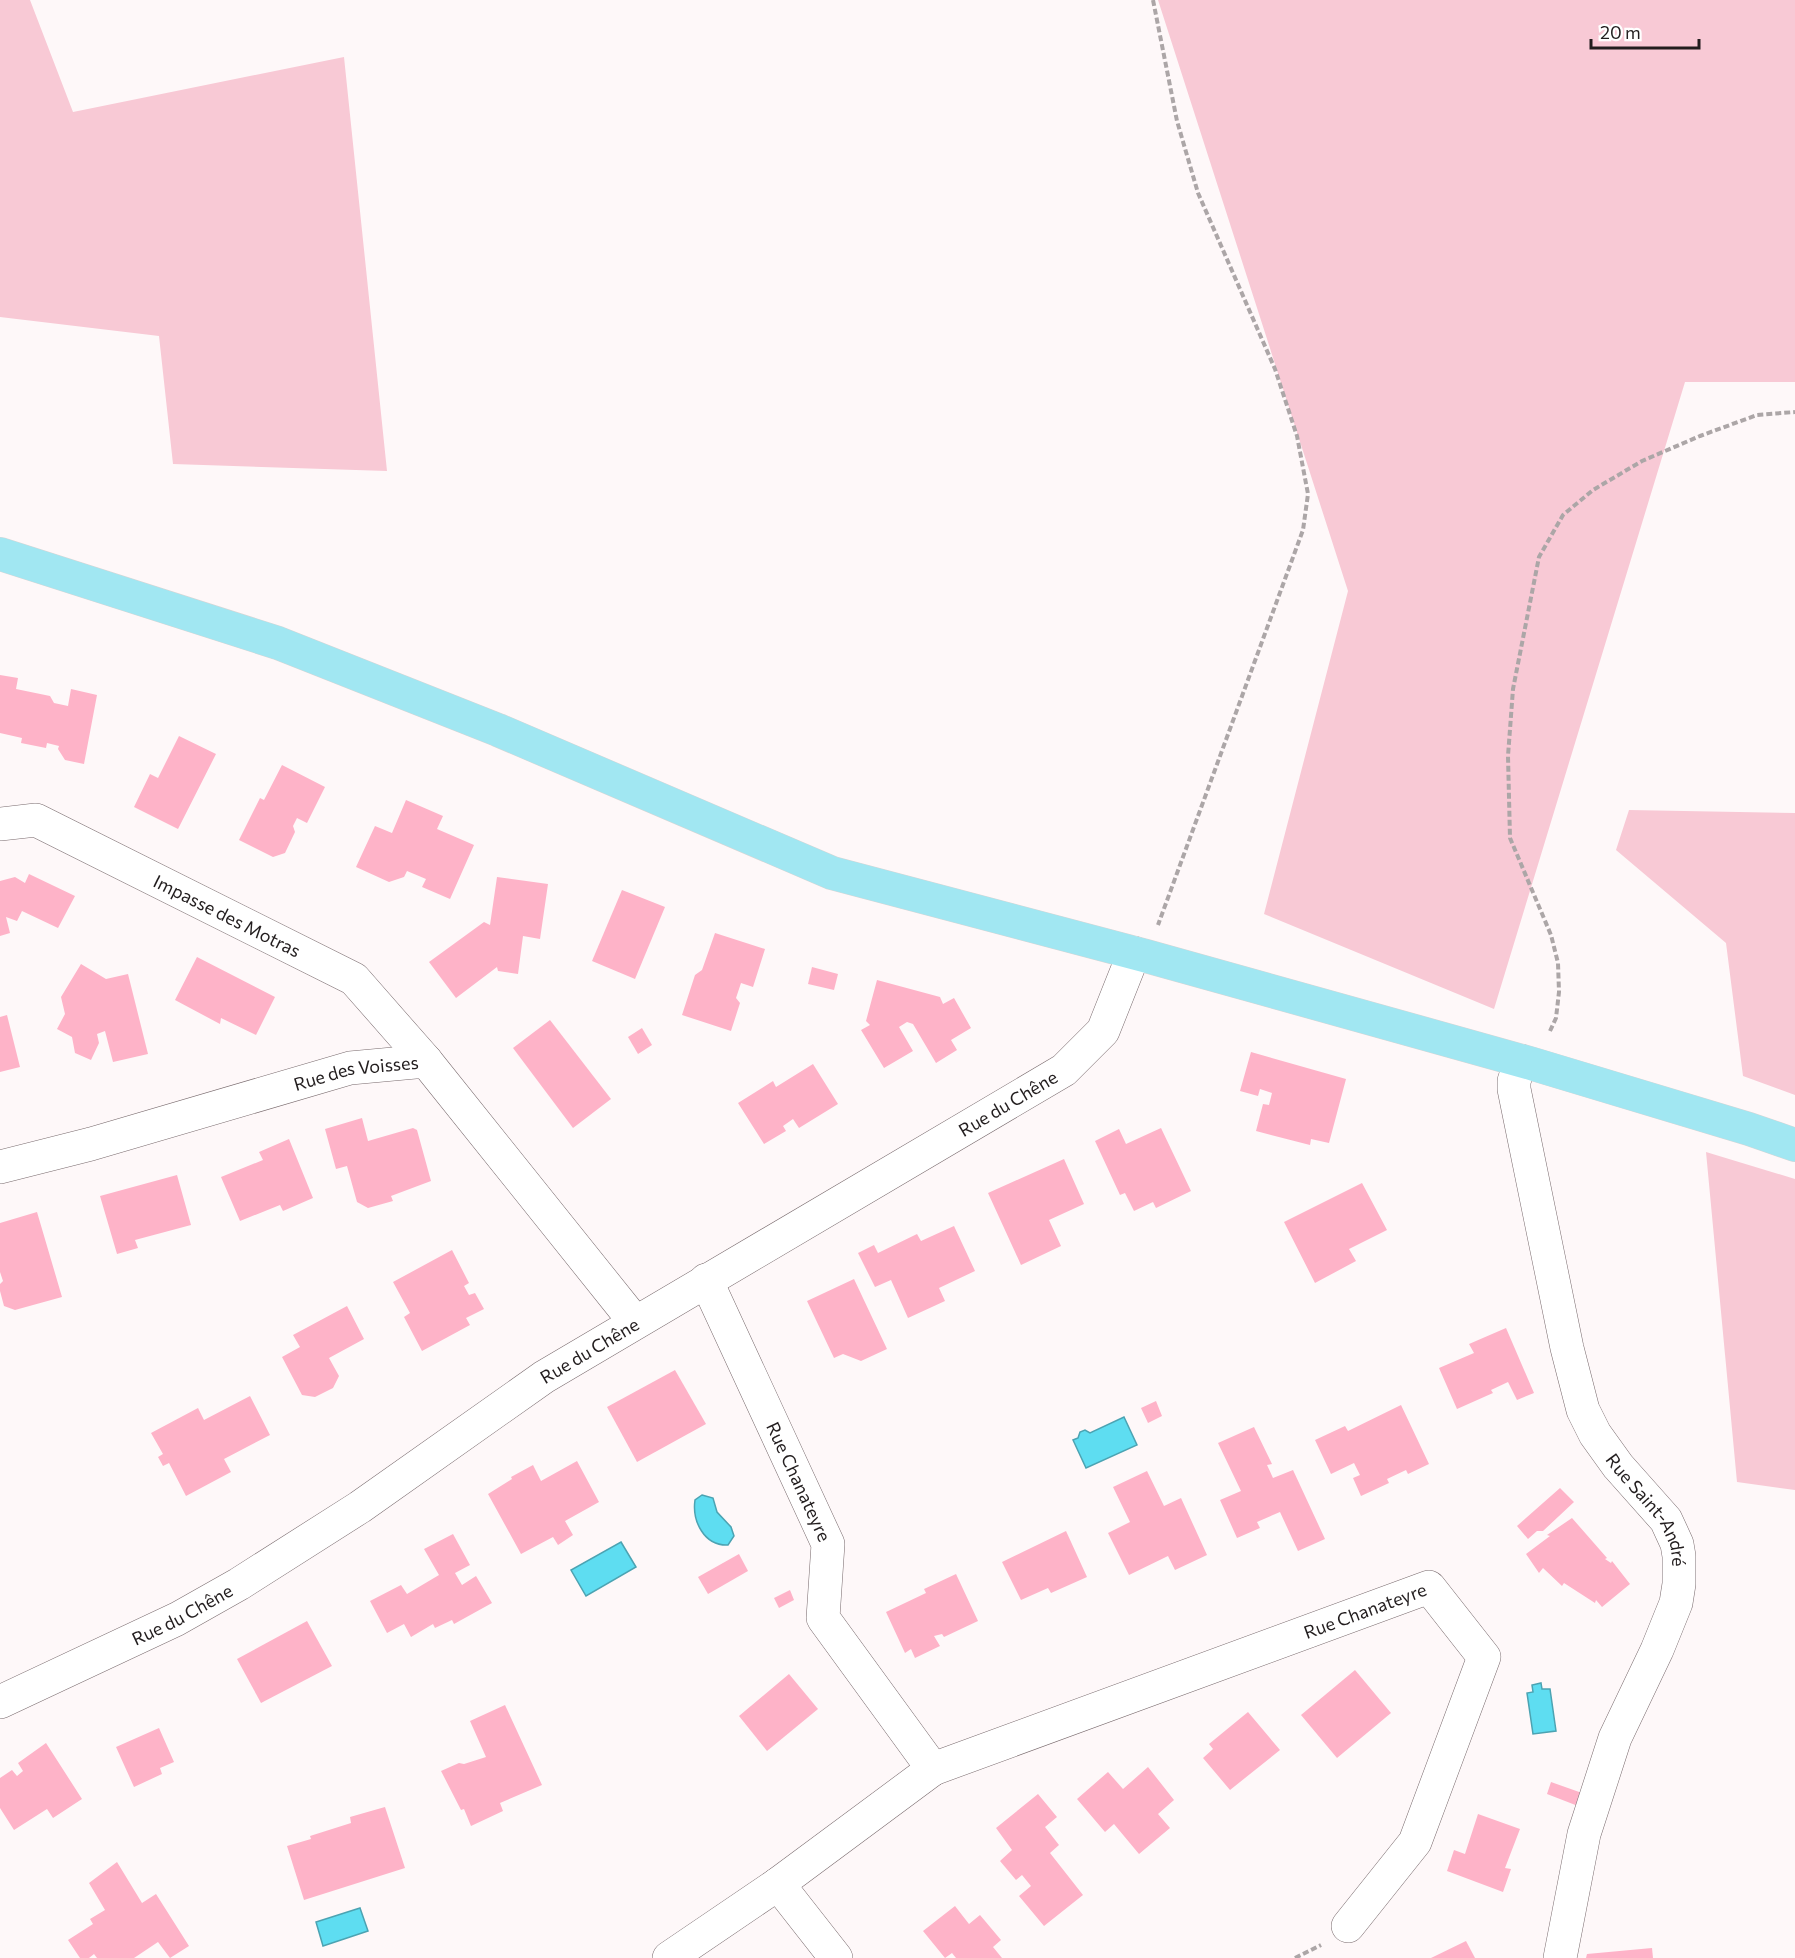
<svg xmlns="http://www.w3.org/2000/svg" width="1795" height="1958" font-family="Commissioner,sans-serif">
  <rect width="100%" height="100%" fill="#fef8f9"/>
  <!-- green -->
  <g fill="#f8c9d5">
    <path d="M0,0H30L73,112L344,57L387,471L173,464L159,336L0,317Z"/>
    <path d="M1158,0H1795V382H1685L1494,1009L1264,914L1348,591Z"/>
    <path d="M1629,810L1795,813V1095L1743,1076L1726,943L1616,850Z"/>
    <path d="M1706,1152L1795,1179V1490L1737,1482Z"/>
  </g>
  <!-- water -->
  <g fill="#5eddf1" stroke="#4ca3b2" stroke-width="1.5">
    <path d="M1124,1417L1137,1445L1086,1468L1073,1440L1078,1438L1080,1432L1085,1430L1090,1433Z"/>
    <path d="M702,1495L713,1498L717,1512L731,1527L734,1536L728,1545C704,1546 692,1521 695,1500Z"/>
    <path d="M621,1542L636,1567L586,1596L571,1570Z"/>
    <path d="M1541,1683L1542,1689H1550L1556,1731L1533,1734L1527,1693L1533,1692L1532,1685Z"/>
    <path d="M360,1908L368,1931L323,1946L316,1922Z"/>
  </g>
  <!-- building -->
  <g fill="#feb3c8">
    <path d="M0,675L18,678L16,689L50,696L54,703L68,706L71,689L97,695L84,764L65,760L58,749L59,746L47,743L46,748L21,743L22,738L0,733Z"/>
    <path d="M179,736L216,754L178,829L134,807L150,774L158,778Z"/>
    <path d="M282,765L325,787L307,823L297,818L293,826L295,832L285,853L273,857L239,840L260,798L264,800Z"/>
    <path d="M406,800L443,816L437,829L474,845L450,899L422,887L426,879L407,871L404,877L389,882L356,867L375,826L392,833Z"/>
    <path d="M29,874L75,896L58,928L22,911L17,921L6,917L10,933L0,936V881L15,877L25,883Z"/>
    <path d="M497,877L548,884L540,939L523,936L518,974L498,971L497,967L456,998L429,962L484,922L490,925Z"/>
    <path d="M622,890L665,907L635,979L592,961Z"/>
    <path d="M715,933L765,949L753,987L741,983L736,998L740,1003L731,1031L682,1015L695,975L702,970Z"/>
    <path d="M197,957L275,997L256,1035L221,1018L220,1024L175,1000Z"/>
    <path d="M81,964L106,979L128,974L148,1054L113,1062L105,1031L97,1034L99,1043L91,1060L75,1053L72,1037L57,1029L65,1014L61,997Z"/>
    <path d="M812,967L838,974L834,990L808,984Z"/>
    <path d="M877,980L940,997L943,1004L954,998L971,1028L951,1040L957,1050L936,1063L913,1024L907,1022L899,1027L913,1051L884,1068L861,1030L870,1025L866,1021Z"/>
    <path d="M7,1015L20,1067L0,1072V1017Z"/>
    <path d="M550,1020L611,1099L573,1128L513,1048Z"/>
    <path d="M642,1028L652,1045L638,1054L628,1037Z"/>
    <path d="M1251,1052L1346,1079L1329,1143L1311,1139L1310,1145L1256,1131L1263,1104L1269,1105L1272,1093L1260,1089L1258,1096L1240,1091Z"/>
    <path d="M813,1064L838,1104L799,1128L793,1119L783,1126L786,1131L764,1144L738,1103L773,1081L776,1087Z"/>
    <path d="M362,1118L368,1141L413,1128L417,1130L431,1181L391,1196L393,1201L368,1208L357,1202L347,1166L336,1169L325,1129Z"/>
    <path d="M1161,1128L1191,1191L1156,1208L1153,1202L1134,1211L1125,1193L1120,1195L1095,1141L1119,1129L1126,1144Z"/>
    <path d="M289,1139L313,1198L283,1211L280,1205L240,1221L221,1177L263,1160L259,1152Z"/>
    <path d="M1064,1159L1084,1204L1049,1220L1061,1246L1021,1265L988,1193Z"/>
    <path d="M177,1175L191,1225L135,1240L138,1248L117,1254L100,1196Z"/>
    <path d="M1362,1183L1387,1230L1349,1249L1356,1261L1315,1283L1284,1222Z"/>
    <path d="M37,1212L62,1297L15,1310L4,1306L0,1291V1284L3,1281L0,1272V1223Z"/>
    <path d="M954,1226L975,1271L939,1288L945,1301L908,1318L891,1280L875,1287L858,1253L874,1245L878,1253L917,1234L921,1241Z"/>
    <path d="M452,1250L469,1283L464,1286L469,1295L475,1293L484,1309L466,1318L470,1325L422,1351L404,1317L410,1313L393,1282Z"/>
    <path d="M854,1279L887,1349L861,1361L843,1354L834,1358L807,1301Z"/>
    <path d="M347,1306L364,1339L329,1358L339,1376L333,1388L315,1397L302,1395L282,1357L300,1347L293,1335Z"/>
    <path d="M1506,1328L1534,1393L1517,1400L1508,1382L1491,1390L1493,1393L1457,1409L1439,1368L1474,1353L1469,1344Z"/>
    <path d="M675,1370L706,1424L637,1462L607,1407Z"/>
    <path d="M250,1396L270,1435L224,1459L231,1472L186,1496L169,1463L163,1466L158,1457L163,1454L151,1433L198,1408L204,1420Z"/>
    <path d="M1156,1401L1162,1416L1148,1423L1141,1408Z"/>
    <path d="M1401,1405L1429,1464L1408,1474L1406,1470L1387,1479L1389,1483L1361,1496L1353,1478L1360,1475L1354,1463L1331,1474L1315,1440L1345,1426L1348,1431Z"/>
    <path d="M1254,1427L1272,1464L1267,1465L1273,1478L1293,1470L1325,1539L1298,1551L1280,1512L1257,1522L1260,1528L1237,1538L1220,1500L1241,1491L1218,1443Z"/>
    <path d="M577,1461L599,1502L565,1521L573,1535L558,1545L553,1537L521,1554L488,1494L512,1479L511,1477L533,1465L541,1481Z"/>
    <path d="M1147,1471L1164,1506L1181,1498L1207,1555L1175,1570L1168,1556L1129,1575L1108,1533L1130,1522L1113,1487Z"/>
    <path d="M1560,1488L1574,1502L1543,1531H1537L1528,1539L1517,1526Z"/>
    <path d="M1572,1518L1607,1558L1605,1559L1611,1563L1612,1561L1630,1584L1602,1607L1596,1600L1595,1603L1564,1583L1562,1586L1543,1568L1539,1573L1526,1554L1550,1536L1547,1535Z"/>
    <path d="M1066,1531L1087,1577L1051,1593L1048,1588L1021,1600L1002,1562Z"/>
    <path d="M453,1534L470,1565L455,1573L462,1585L476,1576L492,1603L454,1624L452,1620L435,1628L433,1624L411,1637L404,1624L387,1633L370,1601L401,1585L407,1594L439,1575L424,1549Z"/>
    <path d="M739,1554L748,1571L708,1594L698,1577Z"/>
    <path d="M956,1574L978,1621L944,1637L942,1634L934,1636L940,1646L915,1658L911,1649L905,1653L886,1612L926,1593L924,1589Z"/>
    <path d="M790,1590L794,1600L779,1608L774,1598Z"/>
    <path d="M307,1621L332,1666L261,1703L237,1659Z"/>
    <path d="M1355,1670L1391,1713L1337,1758L1301,1715Z"/>
    <path d="M789,1674L818,1709L767,1751L739,1716Z"/>
    <path d="M505,1705L542,1785L500,1803L503,1811L471,1826L464,1809L461,1810L441,1771L459,1763L464,1764L486,1757L470,1721Z"/>
    <path d="M1248,1712L1280,1750L1230,1790L1203,1758L1213,1749L1209,1744Z"/>
    <path d="M159,1728L174,1762L160,1768L162,1774L134,1787L116,1747Z"/>
    <path d="M46,1743L82,1799L53,1818L47,1809L14,1830L0,1808V1778L12,1770L17,1776L23,1771L18,1763Z"/>
    <path d="M1148,1767L1174,1800L1158,1814L1170,1828L1139,1854L1114,1824L1105,1832L1077,1799L1108,1772L1123,1789Z"/>
    <path d="M1551,1782L1582,1793L1578,1806L1547,1794Z"/>
    <path d="M1038,1794L1057,1817L1045,1827L1059,1845L1050,1853L1083,1895L1044,1926L1019,1896L1031,1886L1022,1875L1016,1880L1000,1861L1012,1850L996,1828Z"/>
    <path d="M385,1807L405,1868L304,1900L287,1846L311,1839L310,1836L351,1823L350,1817Z"/>
    <path d="M1478,1814L1520,1829L1505,1868L1511,1869L1503,1892L1447,1871L1454,1850L1465,1854Z"/>
    <path d="M117,1862L142,1903L156,1894L189,1946L170,1958L158,1942L134,1958H97L94,1954L89,1958H80L68,1940L93,1924L90,1919L105,1910L89,1883Z"/>
    <path d="M955,1906L969,1924L980,1915L1001,1940L993,1947L1002,1958H956L952,1953L945,1958L923,1931Z"/>
    <path d="M1466,1941L1475,1958H1431Z"/>
    <path d="M1652,1948L1653,1958H1586L1587,1954Z"/>
  </g>
  <g fill="none" stroke-linecap="round" stroke-linejoin="round">
    <!-- minor casing -->
    <g stroke="#796b6e" stroke-width="34">
      <g id="minor">
        <path id="s1" d="M0,824L36,820L354,979L426,1061"/>
        <path id="s2" d="M1521,1061L1514,1081V1089L1567,1348L1583,1410L1595,1434L1618,1466L1666,1520L1677,1544L1679,1556V1584L1676,1603L1657,1650L1615,1738L1584,1834L1560,1958"/>
        <path id="s3" d="M0,1167L91,1144L350,1068L426,1061L635,1322"/>
        <path id="s4" d="M706,1280L828,1544L823,1618L933,1769L1429,1587L1484,1657L1415,1842L1348,1926"/>
        <path id="s5" d="M0,1702L177,1619L239,1584L360,1507L544,1377L1064,1070L1103,1031L1134,953"/>
        <path d="M778,1884L836,1958"/>
        <path d="M669,1958L778,1884L933,1769"/>
      </g>
    </g>
    <!-- major casing -->
    <g stroke="#d7d6d6" stroke-width="34">
      <path id="major" d="M0,554L278,643L498,730L832,873L1146,956L1533,1064L1749,1129L1795,1145"/>
    </g>
    <!-- path -->
    <g stroke="#aca6a7" stroke-width="4" stroke-dasharray="6 3" stroke-linecap="butt">
      <path d="M1153,0L1177,121L1198,193L1275,369L1297,436L1308,494L1303,530L1158,925"/>
      <path d="M1550,1031L1556,1018L1559,992L1558,963L1551,935L1510,838L1508,756L1513,689L1539,557L1563,515L1593,490L1642,461L1700,436L1757,415L1795,412"/>
      <path d="M1295,1958L1321,1945"/>
    </g>
    <!-- minor -->
    <use href="#minor" stroke="#fff" stroke-width="33"/>
    <!-- major -->
    <use href="#major" stroke="#a1e7f2" stroke-width="33"/>
  </g>
  <g text-anchor="middle" dominant-baseline="central" stroke-width="5" stroke-linejoin="round" paint-order="stroke">
    <!-- street labels -->
    <g font-size="18" fill="#221d1e" stroke="#fff">
      <text stroke="none"><textPath href="#s1" startOffset="250">Impasse des Motras</textPath></text>
      <text stroke="none"><textPath href="#s3" startOffset="369">Rue des Voisses</textPath></text>
      <text stroke="none"><textPath href="#s5" startOffset="1174">Rue du Chêne</textPath></text>
      <text stroke="none"><textPath href="#s5" startOffset="688">Rue du Chêne</textPath></text>
      <text stroke="none"><textPath href="#s4" startOffset="222">Rue Chanateyre</textPath></text>
      <text stroke="none"><textPath href="#s2" startOffset="478">Rue Saint-André</textPath></text>
      <text stroke="none"><textPath href="#s5" startOffset="202">Rue du Chêne</textPath></text>
      <text stroke="none"><textPath href="#s4" startOffset="1012">Rue Chanateyre</textPath></text>
    </g>
  </g>
  <!-- scale -->
  <path d="M1591 39v9h108v-9" fill="none" stroke="#221d1e" stroke-width="3"/>
  <text x="1600" y="39" font-size="18" fill="#221d1e" stroke="#ffffff" stroke-width="4.5" paint-order="stroke">20 m</text>
</svg>
